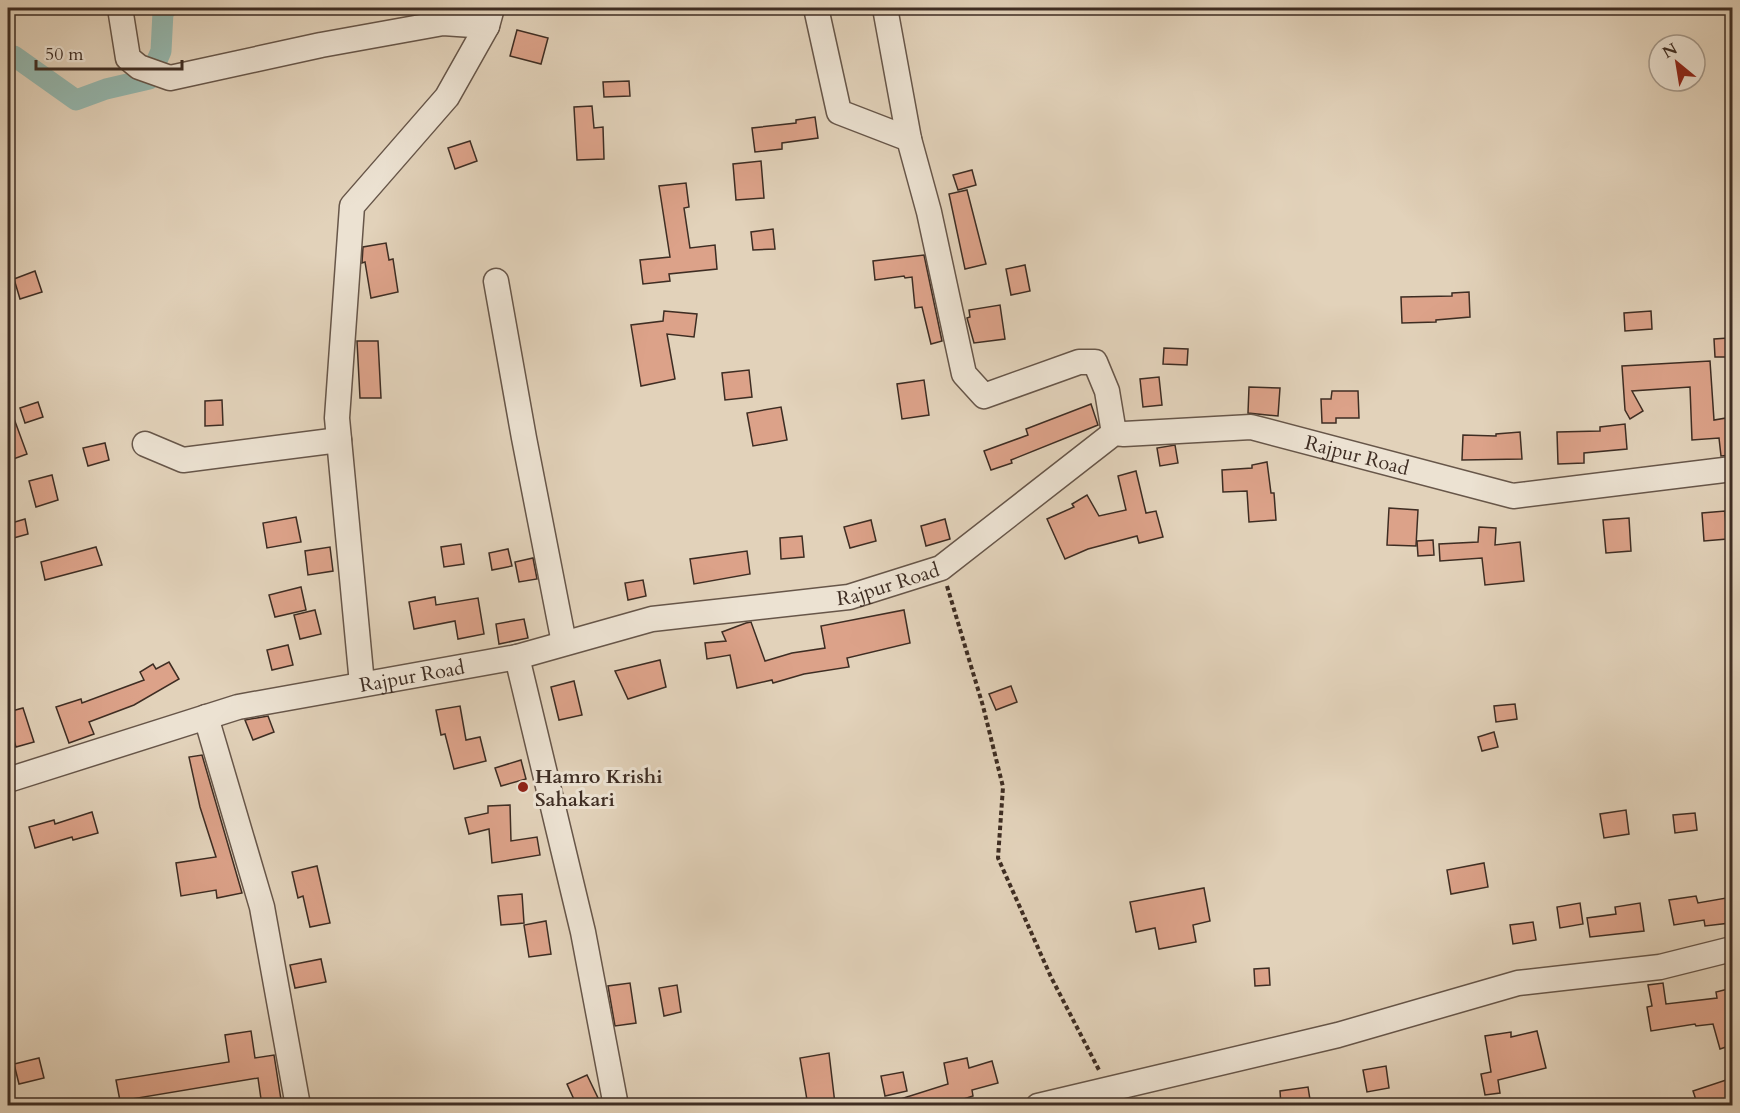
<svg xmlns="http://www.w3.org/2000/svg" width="1740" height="1113" font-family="Cardo,serif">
  <rect width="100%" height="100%" fill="#e2d2ba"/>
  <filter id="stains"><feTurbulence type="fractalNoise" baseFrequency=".00333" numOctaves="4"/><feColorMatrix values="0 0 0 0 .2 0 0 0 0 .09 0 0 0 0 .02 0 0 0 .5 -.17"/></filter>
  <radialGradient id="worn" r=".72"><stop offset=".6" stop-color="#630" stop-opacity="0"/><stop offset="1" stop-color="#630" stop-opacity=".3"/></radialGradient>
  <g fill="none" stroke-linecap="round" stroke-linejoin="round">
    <!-- canal -->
    <path stroke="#95b8af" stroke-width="21" d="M8,56H14L76,100L106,89L149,79L161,51L163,12L167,8"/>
  </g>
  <!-- building -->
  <g fill="#dca289" stroke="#3e2d23" stroke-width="1.5">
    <path d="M517,30L548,38L541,64L510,56Z"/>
    <path d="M629,81L630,96L604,97L603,82Z"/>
    <path d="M592,106L594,128L603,127L604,159L577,160L574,107Z"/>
    <path d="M815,117L818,138L782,143V149L755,152L752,128L796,123V120Z"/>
    <path d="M470,141L477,161L455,169L448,148Z"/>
    <path d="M761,161L764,198L736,200L733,164Z"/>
    <path d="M972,170L976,185L958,190L953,175Z"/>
    <path d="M686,183L689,207L684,208L690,248L715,245L717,269L669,274L670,281L643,284L640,260L670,257L659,186Z"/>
    <path d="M967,190L986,264L965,269L949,194Z"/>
    <path d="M773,229L775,249L753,250L751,232Z"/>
    <path d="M386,243L389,260L393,259L398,292L371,298L365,262L362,263L363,247Z"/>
    <path d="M924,255L942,341L931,344L922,307L915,308L912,277L905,278L904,276L875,280L873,261Z"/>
    <path d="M1025,265L1030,291L1011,295L1006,269Z"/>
    <path d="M35,271L42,292L20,299L14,279Z"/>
    <path d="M1469,292L1470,317L1436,320V322L1402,323L1401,297L1452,296V293Z"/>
    <path d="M1000,305L1005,339L974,343L967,318L970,317L969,310Z"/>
    <path d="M664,311L697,314L694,337L667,334L675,379L641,386L631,325L663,321Z"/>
    <path d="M1651,311L1652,329L1625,331L1624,313Z"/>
    <path d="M1728,338L1729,357H1715L1714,339Z"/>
    <path d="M357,341H378L381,398H360Z"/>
    <path d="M1164,348L1188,349L1187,365L1163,364Z"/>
    <path d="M1710,361L1714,420L1732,417V455L1721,456L1719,438L1692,440L1690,387L1632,391L1643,411L1630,419L1625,410L1622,366Z"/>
    <path d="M749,370L752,397L725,400L722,373Z"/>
    <path d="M1159,377L1162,405L1143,407L1140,379Z"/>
    <path d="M924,380L929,415L902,419L897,384Z"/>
    <path d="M1249,387L1280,388L1278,416L1248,413Z"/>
    <path d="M1332,391H1358L1359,418H1336V423H1322L1321,399H1331Z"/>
    <path d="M222,400L223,425L205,426V401Z"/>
    <path d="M38,402L43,417L25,423L20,408Z"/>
    <path d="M1091,404L1098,425L1011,460L1012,463L991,470L984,451L1028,435L1026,429Z"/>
    <path d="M9,405L27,454L8,461V406Z"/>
    <path d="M781,407L787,440L753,446L747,413Z"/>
    <path d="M1625,424L1627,449L1584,453V463L1558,464L1557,432L1600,431V427Z"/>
    <path d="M1520,432L1522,459L1462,460L1463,435L1496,436V434Z"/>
    <path d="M105,443L109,460L88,466L83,448Z"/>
    <path d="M1175,445L1178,463L1160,466L1157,448Z"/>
    <path d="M1267,462L1271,493H1274L1276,520L1249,522L1247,491L1223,492L1222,470L1252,468V465Z"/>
    <path d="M1136,471L1146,513L1156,511L1163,537L1139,543L1137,536L1088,549L1065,559L1047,519L1074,507L1072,504L1087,495L1099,516L1126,510L1118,476Z"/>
    <path d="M52,475L58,500L36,507L29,481Z"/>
    <path d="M1389,508L1418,510L1416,546L1387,545Z"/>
    <path d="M1725,511L1727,539L1704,541L1702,513Z"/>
    <path d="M296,517L301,542L267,548L263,523Z"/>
    <path d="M1629,518L1631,551L1606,553L1603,520Z"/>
    <path d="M25,519L28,534L10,539L8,524Z"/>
    <path d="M945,519L950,539L926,546L921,526Z"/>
    <path d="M871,520L876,541L850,548L844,527Z"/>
    <path d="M1479,527L1496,528L1495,545L1520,542L1524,581L1485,585L1482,558L1440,561L1439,544L1478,542Z"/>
    <path d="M802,536L804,557L781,559L780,538Z"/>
    <path d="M1433,540L1434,555L1418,556L1417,541Z"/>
    <path d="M461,544L464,564L444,567L441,547Z"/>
    <path d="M96,547L102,565L45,580L41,562Z"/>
    <path d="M330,547L333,571L308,575L305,551Z"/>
    <path d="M508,549L512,566L492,570L489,553Z"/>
    <path d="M747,551L750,574L694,584L690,559Z"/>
    <path d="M533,558L537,579L519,582L515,562Z"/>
    <path d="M643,580L646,596L628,600L625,583Z"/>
    <path d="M301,587L306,610L275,617L269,595Z"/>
    <path d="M435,597L436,605L478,598L484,634L458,639L455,621L414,629L409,602Z"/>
    <path d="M315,610L321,634L300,639L294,615Z"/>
    <path d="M904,610L910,643L847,658L849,667L804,674L773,683L772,680L737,688L730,655L707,659L705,643L726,641L722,632L746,623L751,622L765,661L792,653L825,648L821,626Z"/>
    <path d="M524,619L528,638L499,644L496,624Z"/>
    <path d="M288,645L293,665L272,670L267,650Z"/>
    <path d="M660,660L666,687L628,699L615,671Z"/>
    <path d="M169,662L179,679L134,705L89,722L94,734L69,743L56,707L81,699L82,703L144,680L140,672L153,664L156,669Z"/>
    <path d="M574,681L582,715L559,720L551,687Z"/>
    <path d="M1011,686L1017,702L996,710L989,694Z"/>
    <path d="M1515,704L1517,719L1496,722L1494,706Z"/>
    <path d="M460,706L466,740L480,737L486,761L454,769L445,734L441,735L436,710Z"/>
    <path d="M23,708L34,742L16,747L8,721V712Z"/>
    <path d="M268,716L274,732L253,740L245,720Z"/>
    <path d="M1494,732L1498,747L1482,751L1478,737Z"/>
    <path d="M202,755L242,893L217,898L216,890L181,896L176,863L216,857L200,807L189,757Z"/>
    <path d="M521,760L526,779L501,786L495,768Z"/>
    <path d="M510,805L511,841L537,837L540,855L492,863L489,829L469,834L465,818L488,813V806Z"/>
    <path d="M1626,810L1629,834L1604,838L1600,814Z"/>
    <path d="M92,812L98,833L73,840L72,837L35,848L29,827L54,820L55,824Z"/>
    <path d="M1695,813L1697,830L1675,833L1673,815Z"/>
    <path d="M1484,863L1488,887L1451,894L1447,870Z"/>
    <path d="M317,866L330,923L310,927L303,896L298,898L292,872Z"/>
    <path d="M1204,888L1210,921L1193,925L1196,942L1159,949L1155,928L1136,932L1130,902Z"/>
    <path d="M522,894L524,923L501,925L498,896Z"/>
    <path d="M1696,896L1698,903L1726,898L1730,923L1705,926L1704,920L1674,925L1669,900Z"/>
    <path d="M1580,903L1583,924L1560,928L1557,907Z"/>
    <path d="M1640,903L1644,931L1590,937L1587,918L1616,914L1615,907Z"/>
    <path d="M546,921L551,954L529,957L524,925Z"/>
    <path d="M1533,922L1536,940L1513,944L1510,925Z"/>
    <path d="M321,959L326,982L295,988L290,965Z"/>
    <path d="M1269,968L1270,985L1255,986L1254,969Z"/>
    <path d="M630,983L636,1023L615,1026L608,986Z"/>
    <path d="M1663,983L1666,1004L1717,998L1716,992L1732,988V1045L1720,1049L1713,1024L1696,1026L1695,1024L1651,1031L1647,1007L1652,1006L1648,985Z"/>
    <path d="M677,985L681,1012L664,1016L659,988Z"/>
    <path d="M251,1031L255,1058L274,1055L282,1106H262L258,1078L120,1101L116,1080L229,1062L225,1035Z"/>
    <path d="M1537,1031L1546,1068L1498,1080L1500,1093L1485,1095L1481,1074L1491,1072L1485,1036L1511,1032V1037Z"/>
    <path d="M829,1053L835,1104L808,1106L800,1058Z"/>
    <path d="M39,1058L44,1078L19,1084L14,1064Z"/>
    <path d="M967,1058L969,1068L992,1061L998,1083L972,1090L973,1096L942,1106H892L891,1102L948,1084L944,1063Z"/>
    <path d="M1386,1066L1389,1088L1367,1092L1363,1070Z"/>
    <path d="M903,1072L907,1091L885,1096L881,1076Z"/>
    <path d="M587,1075L599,1100L588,1106H577L567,1084Z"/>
    <path d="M1732,1078V1106H1698L1693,1091Z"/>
    <path d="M1308,1087L1311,1106H1281L1280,1091Z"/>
  </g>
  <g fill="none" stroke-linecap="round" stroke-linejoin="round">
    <!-- minor casing -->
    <g stroke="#675649" stroke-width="27">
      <g id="minor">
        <path d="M120,8L128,58L139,67L170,78L321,45L443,23L487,26"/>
        <path d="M816,8L839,112L909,139L929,212L964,374L984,396L1079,362H1095L1107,391L1114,433"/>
        <path d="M885,8L909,139"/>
        <path d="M496,281L524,438L564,643"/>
        <path d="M145,444L183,460L339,440"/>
        <path d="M517,657L583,932L616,1106"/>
        <path d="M362,684L337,418L352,206L447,97L487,26L492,8"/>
        <path d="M206,717L262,907L298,1106"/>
        <path id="s1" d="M8,780L238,707L517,657L652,619L849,597L941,568L1114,433L1124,434L1251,427L1513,496L1732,469"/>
        <path d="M1038,1106L1338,1035L1518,983L1660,967L1732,949"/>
      </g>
    </g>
    <!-- path -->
    <path stroke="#3e2d23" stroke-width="4" stroke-dasharray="4.5 3" stroke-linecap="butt" d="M947,586L983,706L1003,787L998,858L1051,977L1100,1072"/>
    <!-- minor -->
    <use href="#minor" stroke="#ece2d2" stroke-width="24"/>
  </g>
  <!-- markers -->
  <circle fill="#8f2418" stroke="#ece2d2" stroke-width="2" cx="523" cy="787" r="6"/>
  <g text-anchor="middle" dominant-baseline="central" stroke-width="6" stroke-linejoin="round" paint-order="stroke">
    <!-- street labels -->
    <g font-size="20" fill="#3e2d23" stroke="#ece2d2">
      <text stroke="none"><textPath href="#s1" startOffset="1426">Rajpur Road</textPath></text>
      <text stroke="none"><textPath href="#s1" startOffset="904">Rajpur Road</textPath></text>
      <text stroke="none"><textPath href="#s1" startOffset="418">Rajpur Road</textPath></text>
    </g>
    <!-- poi labels -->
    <g font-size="20" font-weight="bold" fill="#3e2d23" stroke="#ece2d2" text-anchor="start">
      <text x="535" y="776">Hamro Krishi<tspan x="535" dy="23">Sahakari</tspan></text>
    </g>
  </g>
  <!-- margin -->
  <rect width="1740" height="1113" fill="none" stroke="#e2d2ba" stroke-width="30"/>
  <rect x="9" y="9" width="1722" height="1095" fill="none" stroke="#3e2d23" stroke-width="3"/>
  <rect x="15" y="15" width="1710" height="1083" fill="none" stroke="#3e2d23" stroke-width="1.5"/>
  <!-- north arrow -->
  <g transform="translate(1677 63) rotate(330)"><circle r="28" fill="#ece2d2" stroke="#a69a8c" stroke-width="1.5"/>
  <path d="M0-4.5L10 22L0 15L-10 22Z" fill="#8f2418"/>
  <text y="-9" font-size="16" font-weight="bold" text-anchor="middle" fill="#3e2d23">N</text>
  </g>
  <!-- scale -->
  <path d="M36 60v9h146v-9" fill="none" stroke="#3e2d23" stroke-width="3"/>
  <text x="45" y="60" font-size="18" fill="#3e2d23" stroke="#ece2d2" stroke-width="4.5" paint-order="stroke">50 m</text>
  <rect width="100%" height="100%" filter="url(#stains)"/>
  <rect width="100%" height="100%" fill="url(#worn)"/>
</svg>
